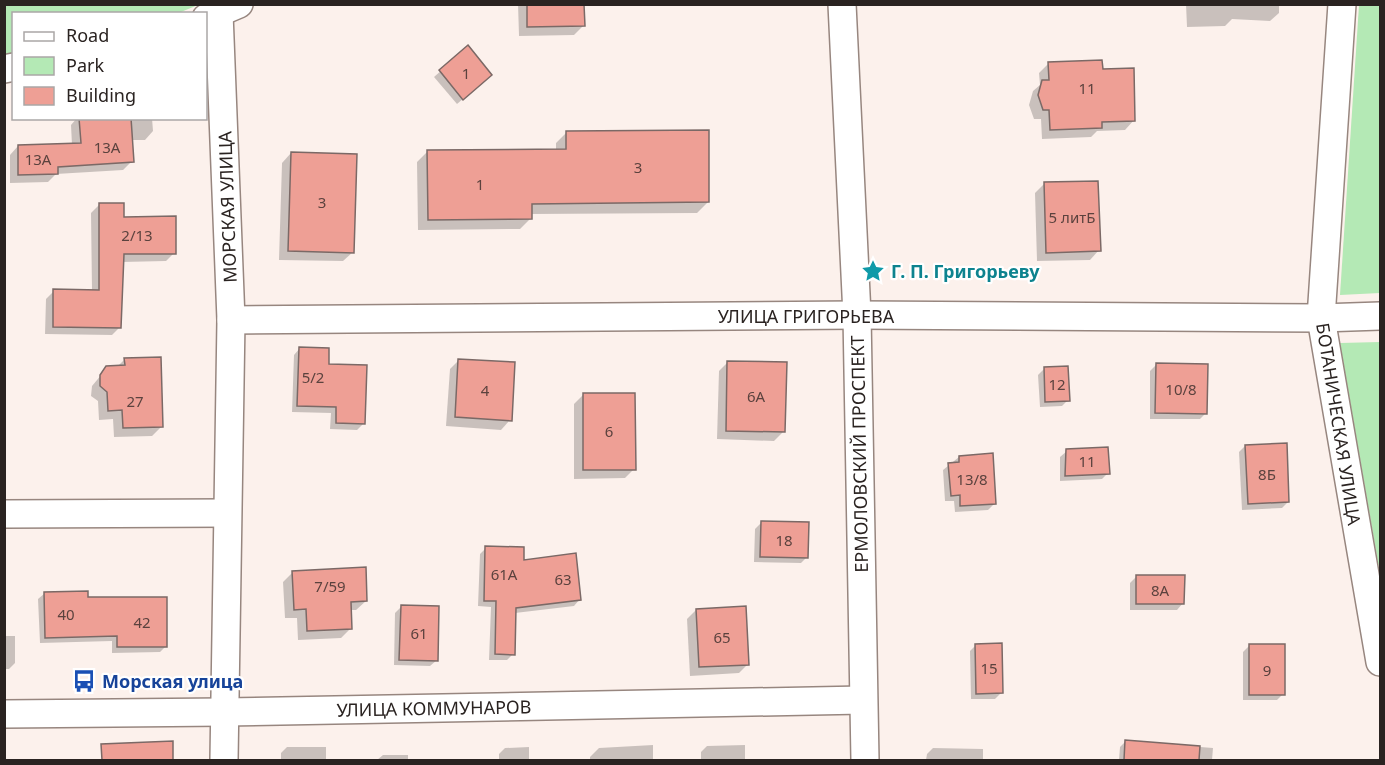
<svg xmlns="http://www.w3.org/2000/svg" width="1385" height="765" font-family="'Noto Sans',sans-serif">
  <rect width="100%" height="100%" fill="#fcf1ec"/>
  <!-- green -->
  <g fill="#b4e9b5">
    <path d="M4,5H198L176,14H14L13,55L5,56Z"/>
    <path d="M1359,5H1380V293L1340,295Z"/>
    <path d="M1380,342V574L1340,343Z"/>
  </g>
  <!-- shadow -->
  <g fill="#0003">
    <path d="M518,4H583V26L574,35L519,36Z"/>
    <path d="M1186,4H1287L1279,5V13L1270,21L1232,19L1225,26L1187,27Z"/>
    <path d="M467,48L484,81L457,104L434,77Z"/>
    <path d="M1049,63L1101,70L1134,120L1125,130L1097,131L1091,137L1042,139L1041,119H1034L1029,105L1033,91L1040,85L1039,73Z"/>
    <path d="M77,118H152L153,131L145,140H131L132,161L123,170L56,174L48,182L10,183V155L18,146L72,145L71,125Z"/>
    <path d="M567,132L708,202L697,213L531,214V218L520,229L418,230L417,162L428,151L556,150V143Z"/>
    <path d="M291,153L353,252L343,261L279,260L282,163Z"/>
    <path d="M1044,184L1099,250L1090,260L1037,261L1035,193Z"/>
    <path d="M99,205L174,253L166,261L122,262L120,327L112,335L45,334L46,299L54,291H92L91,213Z"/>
    <path d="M300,348L327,365L364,423L357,430L330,429L331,413L292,412L294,355Z"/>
    <path d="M125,359L162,426L152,436L114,437L113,419L99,420L98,401L91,396L92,386L107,368L117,367Z"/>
    <path d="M459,360L510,420L501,430L446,426L450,369Z"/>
    <path d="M728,362L783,432L774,441L717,439L719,371Z"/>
    <path d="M1156,365L1206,413L1200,419H1150V371Z"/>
    <path d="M1044,369L1068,400L1062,406L1040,407L1038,375Z"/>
    <path d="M583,395L634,469L625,478L574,479V404Z"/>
    <path d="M1245,446L1288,502L1282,508L1242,510L1239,452Z"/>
    <path d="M1067,451L1108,473L1102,479L1060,481V457Z"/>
    <path d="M959,457L995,503L988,510L955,512L954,501H945L943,470Z"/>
    <path d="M761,523L807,557L801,563L754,562L755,529Z"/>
    <path d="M486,548L522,562L580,599L574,606L515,613L513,654L507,660H489L491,607L478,606L480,554Z"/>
    <path d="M293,572L366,601L356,610H350L351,628L341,638L298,640L297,618H285L283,582Z"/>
    <path d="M1136,577L1183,603L1177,610H1130V583Z"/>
    <path d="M45,593L86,599L166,646L160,652L112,653V641L40,643L38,599Z"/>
    <path d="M401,607L437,660L430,666L394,665L395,613Z"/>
    <path d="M696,610L748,664L739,673L690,676L687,619Z"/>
    <path d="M4,636H15V663L9,669H4Z"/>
    <path d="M976,645L1001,693L995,699H971L970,651Z"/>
    <path d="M1249,646L1283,694L1277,700H1243V652Z"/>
    <path d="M1126,741L1213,748L1212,760H1119L1120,747Z"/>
    <path d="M171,743L172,760H120V750Z"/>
    <path d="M653,745V760H590V757L599,748Z"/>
    <path d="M745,745V760H701V752L707,746Z"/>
    <path d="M287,747H326V760H281V753Z"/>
    <path d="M529,747V760H499V754L505,748Z"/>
    <path d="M933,748L983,749V760H926L927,754Z"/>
    <path d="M383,755H408V760H377Z"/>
  </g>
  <!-- building -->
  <g fill="#ee9f95" stroke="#7b6966" stroke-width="1.5">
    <path d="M527,4H584L585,26L527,27Z"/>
    <path d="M468,45L492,75L463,100L439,70Z"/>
    <path d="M1102,60L1103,69L1134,68L1135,121L1102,122V128L1050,130L1049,110H1043L1038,95L1042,80H1049L1048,62Z"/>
    <path d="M79,118H131L134,162L58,167V174L18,175V145L81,143Z"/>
    <path d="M709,130V202L532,204V219L428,220L427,150L566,149V131Z"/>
    <path d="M291,152L357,154L354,253L288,251Z"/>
    <path d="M1098,181L1101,251L1046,253L1044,182Z"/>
    <path d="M99,203H124V217L176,216V254H124L121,328L53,327V289L99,290Z"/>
    <path d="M299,347L329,348V364L367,365L365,424L336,423V407L297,406Z"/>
    <path d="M161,357L163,427L123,428L122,410L108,411L107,392L100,386V375L106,366L125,365L124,358Z"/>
    <path d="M458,359L515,362L512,421L455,417Z"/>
    <path d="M727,361L787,362L785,432L726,431Z"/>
    <path d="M1156,363L1208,364L1207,414L1155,413Z"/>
    <path d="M1068,366L1070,401L1045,402L1044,367Z"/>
    <path d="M583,393H635L636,470H583Z"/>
    <path d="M1287,443L1289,502L1248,504L1245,445Z"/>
    <path d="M1108,447L1110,474L1065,476L1066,449Z"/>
    <path d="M993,453L996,504L960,506V495L951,496L948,463L959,462V456Z"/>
    <path d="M761,521L809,522L808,558L760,557Z"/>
    <path d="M485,546L524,547V560L576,553L581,600L516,608L515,655L495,654L496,601H484Z"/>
    <path d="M366,567L367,601L351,602L352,629L307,631L306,609L294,610L292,571Z"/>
    <path d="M1136,575H1185L1184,604H1136Z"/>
    <path d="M88,591V597H167V647H117V636L45,638L44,592Z"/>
    <path d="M401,605L439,606L438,661L399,660Z"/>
    <path d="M746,606L749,665L699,667L696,609Z"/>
    <path d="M1002,643L1003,693L976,694L975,644Z"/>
    <rect x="1249" y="644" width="36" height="51"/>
    <path d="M1125,740L1200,746L1199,760H1124Z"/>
    <path d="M173,741V760H102L101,744Z"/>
  </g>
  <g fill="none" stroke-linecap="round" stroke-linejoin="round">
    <!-- minor casing -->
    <g stroke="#97867f" stroke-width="30">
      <g id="minor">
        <path d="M842,4L857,315L865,760"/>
        <path d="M1342,4L1321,318L1380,662"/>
        <path d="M219,13L231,320L224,760"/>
        <path d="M206,18L239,4"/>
        <path d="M4,69L14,67"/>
        <path d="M231,320L857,315L1321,318L1380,316"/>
        <path d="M4,514L227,513"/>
        <path d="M4,714L225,712L863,700"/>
      </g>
    </g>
    <!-- minor -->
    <use href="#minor" stroke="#fff" stroke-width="27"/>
  </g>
  <!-- icons -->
  <defs>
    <g id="sight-bare" transform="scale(1.8)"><path d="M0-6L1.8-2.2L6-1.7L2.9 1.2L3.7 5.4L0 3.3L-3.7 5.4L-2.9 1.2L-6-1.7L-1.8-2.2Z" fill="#0f9aa8" stroke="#fff" stroke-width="2.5" paint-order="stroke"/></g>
    <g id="bus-bare" transform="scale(1.8)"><path d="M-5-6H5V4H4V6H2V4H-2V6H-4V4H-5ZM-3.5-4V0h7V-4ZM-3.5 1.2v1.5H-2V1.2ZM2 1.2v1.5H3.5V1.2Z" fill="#1a4fb4" stroke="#fff" stroke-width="2.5" paint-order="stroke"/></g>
  </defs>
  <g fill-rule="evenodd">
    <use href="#sight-bare" x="873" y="271"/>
    <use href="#bus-bare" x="84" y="681"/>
  </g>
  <g text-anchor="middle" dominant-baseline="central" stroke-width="4.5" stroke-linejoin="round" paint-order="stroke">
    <!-- number labels -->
    <g font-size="15" fill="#5b423e">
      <text x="466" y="73">1</text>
      <text x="1087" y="88">11</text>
      <text x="107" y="147">13А</text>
      <text x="38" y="159">13А</text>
      <text x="638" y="167">3</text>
      <text x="480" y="184">1</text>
      <text x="322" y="202">3</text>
      <text x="1072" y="217">5 литБ</text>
      <text x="137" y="235">2/13</text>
      <text x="313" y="377">5/2</text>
      <text x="1057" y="384">12</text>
      <text x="1181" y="389">10/8</text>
      <text x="485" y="390">4</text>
      <text x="756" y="396">6А</text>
      <text x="135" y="401">27</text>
      <text x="609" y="431">6</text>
      <text x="1087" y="461">11</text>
      <text x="1267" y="474">8Б</text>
      <text x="972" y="479">13/8</text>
      <text x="784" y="540">18</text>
      <text x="504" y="574">61А</text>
      <text x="563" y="579">63</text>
      <text x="330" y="586">7/59</text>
      <text x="1160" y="590">8А</text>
      <text x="66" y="614">40</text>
      <text x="142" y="622">42</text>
      <text x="419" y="633">61</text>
      <text x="722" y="637">65</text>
      <text x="989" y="668">15</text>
      <text x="1267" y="670">9</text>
    </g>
    <!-- street labels -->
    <g font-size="18" fill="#2a2321" stroke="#fff">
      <text transform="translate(227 207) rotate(-92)">МОРСКАЯ УЛИЦА</text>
      <text x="806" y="316">УЛИЦА ГРИГОРЬЕВА</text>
      <text transform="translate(1339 424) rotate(81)">БОТАНИЧЕСКАЯ УЛИЦА</text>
      <text transform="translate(859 454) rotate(-91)">ЕРМОЛОВСКИЙ ПРОСПЕКТ</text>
      <text transform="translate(434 708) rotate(-1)">УЛИЦА КОММУНАРОВ</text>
    </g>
    <!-- culture labels -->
    <g font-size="18" font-weight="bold" fill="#0d838f" stroke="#fff" text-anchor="start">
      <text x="891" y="271">Г. П. Григорьеву</text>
    </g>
    <!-- transit labels -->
    <g font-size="18" font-weight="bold" fill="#164399" stroke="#fff" text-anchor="start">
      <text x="102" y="681">Морская улица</text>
    </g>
  </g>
  <!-- border -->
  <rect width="1385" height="765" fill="none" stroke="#2a2321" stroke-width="12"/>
  <!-- legend -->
  <rect x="12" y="12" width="195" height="108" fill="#ffffff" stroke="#aaa7a6" stroke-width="1.5"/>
  <rect x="24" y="32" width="30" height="9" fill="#ffffff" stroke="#aaa7a6" stroke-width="1.5"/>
  <text x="66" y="42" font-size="18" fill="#2a2321">Road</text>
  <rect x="24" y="57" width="30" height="18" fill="#b4e9b5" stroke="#aaa7a6" stroke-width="1.5"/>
  <text x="66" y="72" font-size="18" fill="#2a2321">Park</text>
  <rect x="24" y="87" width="30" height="18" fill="#ee9f95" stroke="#aaa7a6" stroke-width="1.5"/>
  <text x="66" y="102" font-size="18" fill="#2a2321">Building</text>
</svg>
